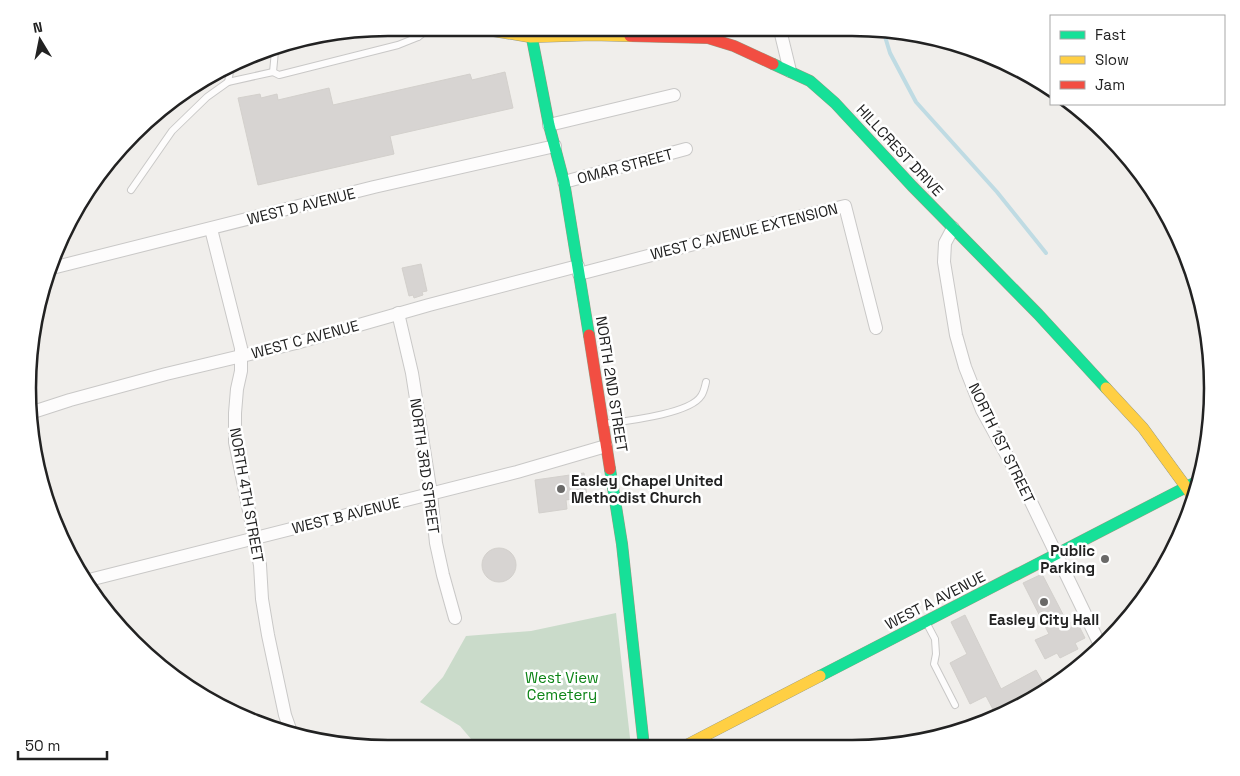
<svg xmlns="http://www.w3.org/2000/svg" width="1240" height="776" font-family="'Space Grotesk',sans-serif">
  <rect width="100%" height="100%" fill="#f0eeeb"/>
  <!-- cemetery -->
  <path fill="#cadbca" d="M616,613L631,747L477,746L460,726L420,702L443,677L466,636L531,631Z"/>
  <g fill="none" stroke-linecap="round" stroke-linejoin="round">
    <!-- stream -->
    <path stroke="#bfdbe3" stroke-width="4" d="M883,30L890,53L916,102L997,192L1046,253"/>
  </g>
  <!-- building -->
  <g fill="#d7d4d2" stroke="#d3d0cc">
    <path d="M505,72L513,108L390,136L394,154L258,185L238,98L260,94L261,98L277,94L278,100L329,88L333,105L470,74L472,80Z"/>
    <path d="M421,264L427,291L422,292L423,295L414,298L413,295L409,296L402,268Z"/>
    <path d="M584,473L587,497L566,500L567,509L539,513L535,480Z"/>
    <circle cx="499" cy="565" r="17"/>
    <path d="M1042,574L1068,624L1076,620L1085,638L1075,643L1078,649L1060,658L1057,653L1045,659L1035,640L1049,634L1023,583Z"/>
    <path d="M965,615L1001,689L1036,670L1045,686L1037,690L1038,693L1012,711L997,717L986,696L970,704L950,663L967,654L951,622Z"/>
  </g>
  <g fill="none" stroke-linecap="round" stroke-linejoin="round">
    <!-- lane casing -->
    <g stroke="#c9c8c7" stroke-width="8">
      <g id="lane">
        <path d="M391,28L418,37"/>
        <path d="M280,45L275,51L273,72L279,75L398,45L418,37L430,28"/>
        <path d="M228,82L231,67"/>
        <path d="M131,190L172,131L207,97L228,82L273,72"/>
        <path d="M604,424C625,421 690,414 701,396C704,392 705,386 706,382"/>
        <path d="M926,622L935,639L936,654L934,664L955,705"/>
      </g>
    </g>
    <!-- street casing -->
    <g stroke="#c9c8c7" stroke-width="14">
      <g id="street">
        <path d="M780,30L790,71"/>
        <path d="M549,125L674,95"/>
        <path d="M564,182L686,149"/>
        <path d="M953,228L945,243L944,262L956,335L965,367L982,410L1021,481L1101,647"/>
        <path d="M211,229L241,348V371L237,389L235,413V442L260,565L262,599L268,635L285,715L291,732"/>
        <path d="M48,269L374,187L555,146"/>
        <path d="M579,274L790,219L845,206L876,328"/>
        <path d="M398,313L412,373L431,494L436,543L443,575L455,618"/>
        <path d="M33,412L70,400L166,374L296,343L429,305L578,266"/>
        <path d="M85,581L517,472L606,446"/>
      </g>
    </g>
    <!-- fast casing -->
    <g stroke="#999a82" stroke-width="12">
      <g id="fast">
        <path d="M530,28L549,125L564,182L589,335"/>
        <path d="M773,64L810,81L835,103L912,186L1038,314L1106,388"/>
        <path d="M610,469L622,544L644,747"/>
        <path d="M820,676L1200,480"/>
      </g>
    </g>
    <!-- slow casing -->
    <g stroke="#999a82" stroke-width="12">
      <g id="slow">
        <path d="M476,28L531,37L592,35L630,36"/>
        <path d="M1106,388L1143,428L1194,498"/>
        <path d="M683,747L820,676"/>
      </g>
    </g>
    <!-- jam casing -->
    <g stroke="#999a82" stroke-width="12">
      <g id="jam">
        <path d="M630,36L708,38L734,46L773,64"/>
        <path d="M589,335L610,469"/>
      </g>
    </g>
    <!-- lane -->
    <use href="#lane" stroke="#fdfcfc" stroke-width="6"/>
    <!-- street -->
    <use href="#street" stroke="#fdfcfc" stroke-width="12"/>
    <!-- fast -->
    <use href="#fast" stroke="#16e098" stroke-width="11"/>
    <!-- slow -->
    <use href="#slow" stroke="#ffcf43" stroke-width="11"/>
    <!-- jam -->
    <use href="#jam" stroke="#f24e42" stroke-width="11"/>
  </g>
  <!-- markers -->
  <g fill="#6a6968" stroke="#fff" stroke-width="2">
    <circle cx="561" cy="489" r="5"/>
    <circle cx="1105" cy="559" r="5"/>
    <circle cx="1044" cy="602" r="5"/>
  </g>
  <g text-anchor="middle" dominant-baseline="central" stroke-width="5" stroke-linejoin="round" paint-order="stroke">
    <!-- street labels -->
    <g font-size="15" fill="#222" stroke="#fff">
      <text transform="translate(900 150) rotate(47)">HILLCREST DRIVE</text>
      <text transform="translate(625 166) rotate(-15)">OMAR STREET</text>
      <text transform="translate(301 206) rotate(-14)">WEST D AVENUE</text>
      <text transform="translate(744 231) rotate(-14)">WEST C AVENUE EXTENSION</text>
      <text transform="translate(305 339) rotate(-15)">WEST C AVENUE</text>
      <text transform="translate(612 384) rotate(81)">NORTH 2ND STREET</text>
      <text transform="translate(1002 443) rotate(64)">NORTH 1ST STREET</text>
      <text transform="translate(425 466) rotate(82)">NORTH 3RD STREET</text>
      <text transform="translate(247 495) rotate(80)">NORTH 4TH STREET</text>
      <text transform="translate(346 515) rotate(-14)">WEST B AVENUE</text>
      <text transform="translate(935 600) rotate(-27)">WEST A AVENUE</text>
    </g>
    <!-- poi labels -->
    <g font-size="15" font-weight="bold" fill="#222" stroke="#fff" text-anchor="start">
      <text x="571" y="480">Easley Chapel United<tspan x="571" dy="17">Methodist Church</tspan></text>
      <text x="1095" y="550" text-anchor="end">Public<tspan x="1095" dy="17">Parking</tspan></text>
      <text x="1044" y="619" text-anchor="middle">Easley City Hall</text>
    </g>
    <!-- park labels -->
    <g font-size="15" fill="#0c8416" stroke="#fff">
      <text x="562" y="677">West View<tspan x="562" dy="17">Cemetery</tspan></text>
    </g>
  </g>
  <!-- crop -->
  <path d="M0 0H1240V776H0ZM388 36H852A352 352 0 0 1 1204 388V388A352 352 0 0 1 852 740H388A352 352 0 0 1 36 388V388A352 352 0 0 1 388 36Z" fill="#fff" fill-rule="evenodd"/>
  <path fill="none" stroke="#222" stroke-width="2.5" d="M388 36H852A352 352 0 0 1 1204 388V388A352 352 0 0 1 852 740H388A352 352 0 0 1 36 388V388A352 352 0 0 1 388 36Z"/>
  <!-- legend -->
  <rect x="1050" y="15" width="175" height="90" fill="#ffffff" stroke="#a7a7a7"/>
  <rect x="1060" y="31" width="25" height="8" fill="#16e098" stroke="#a7a7a7"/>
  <text x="1095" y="40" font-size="15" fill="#222222">Fast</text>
  <rect x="1060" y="56" width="25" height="8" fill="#ffcf43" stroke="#a7a7a7"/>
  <text x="1095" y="65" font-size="15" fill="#222222">Slow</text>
  <rect x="1060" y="81" width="25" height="8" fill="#f24e42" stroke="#a7a7a7"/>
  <text x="1095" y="90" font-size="15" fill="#222222">Jam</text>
  <!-- north arrow -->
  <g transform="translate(40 40) rotate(350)" stroke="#ffffff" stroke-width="4" paint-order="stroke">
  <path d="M0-4L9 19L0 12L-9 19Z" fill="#222222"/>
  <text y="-8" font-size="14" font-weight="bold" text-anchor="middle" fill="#222222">N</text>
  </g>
  <!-- scale -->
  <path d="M18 751v8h89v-8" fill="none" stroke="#222222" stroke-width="2.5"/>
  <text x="25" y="751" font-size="15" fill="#222222" stroke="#ffffff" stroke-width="4" paint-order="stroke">50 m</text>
</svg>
